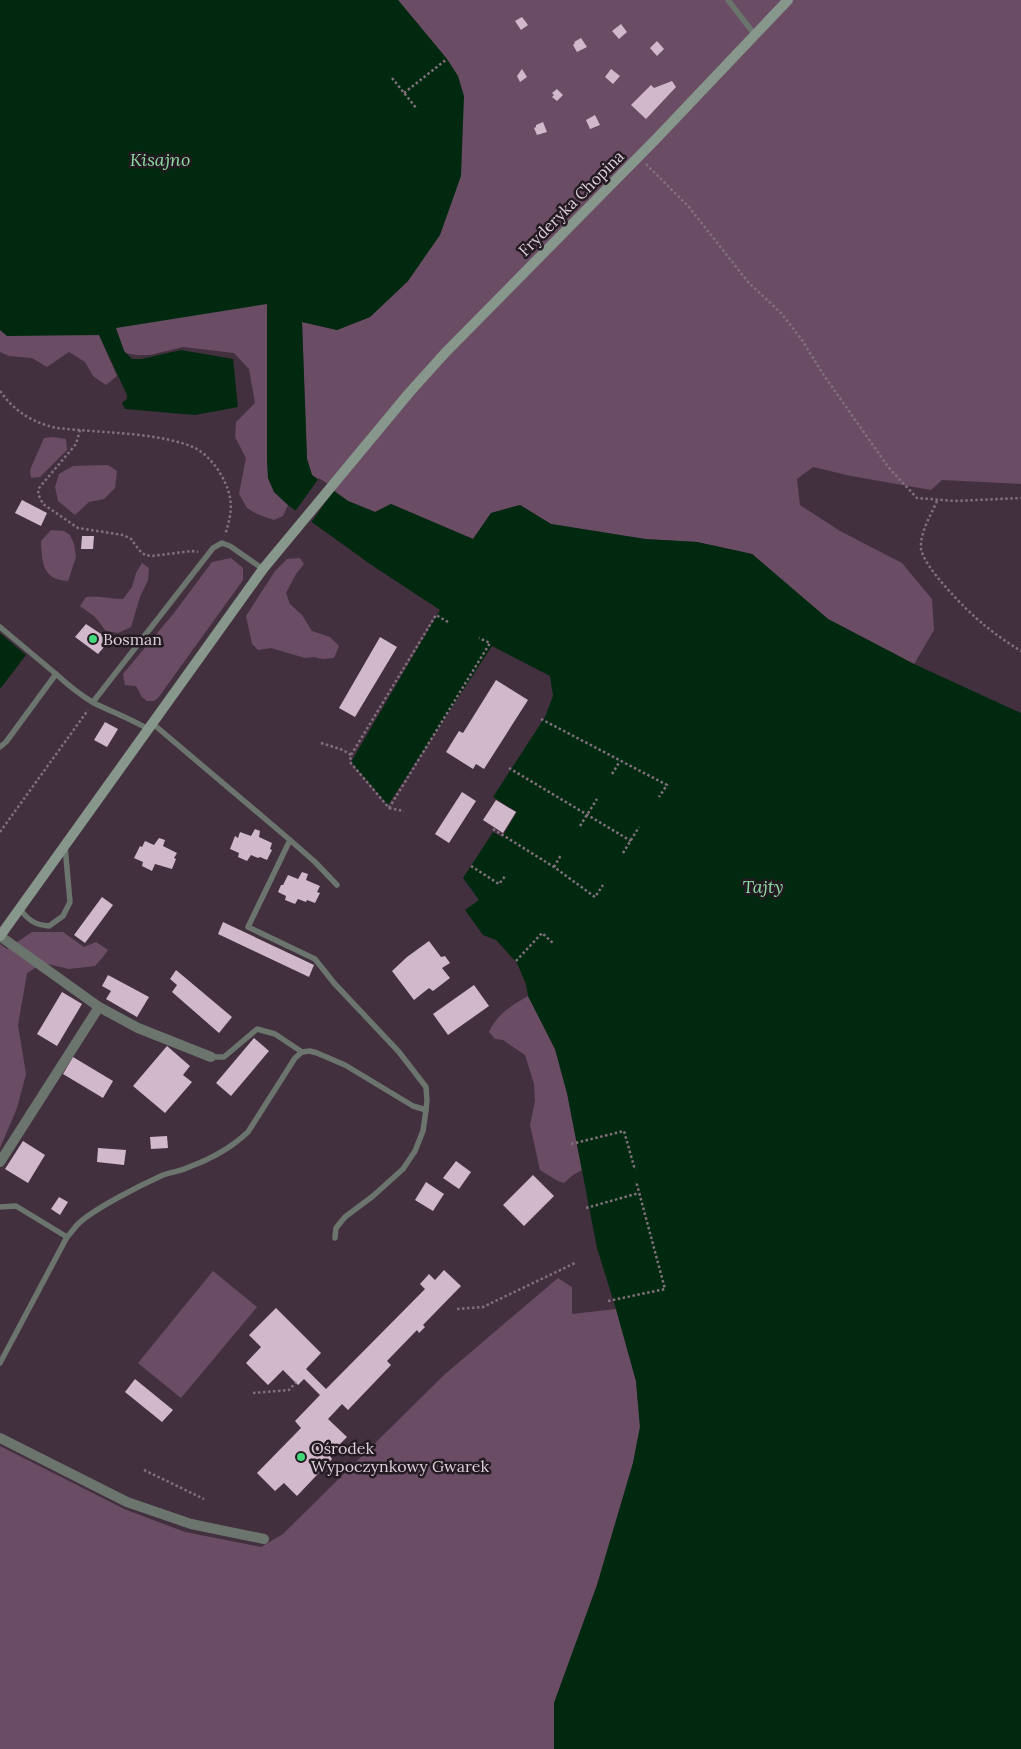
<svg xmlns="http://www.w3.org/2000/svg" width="1021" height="1749" font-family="Lora,serif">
  <rect width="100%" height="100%" fill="#43303f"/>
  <!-- green -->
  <g fill="#6a4d64">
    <path d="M398,0H1021V484L942,480L931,490L851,476L813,467L797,479L800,505L840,531L902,563L932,599L934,630L914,664L828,619L752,554L697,542L645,539L551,524L520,505L491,513L473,539L391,504L375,512L348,501L312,475L307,459L302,322L337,330L370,317L408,281L447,59Z"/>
    <path d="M95,252L267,304L268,478L274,492L288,505L283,516L274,520L257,514L247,508L239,494L246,458L235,437L236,422L255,403L249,369L234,353L183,347L150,355H137L125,353L115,328Z"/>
    <path d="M0,253L99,335L117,376L106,385L93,376L85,362L69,352L47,367L32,358L9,356L0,352Z"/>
    <path d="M53,437L66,439L67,450L40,477L31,478L30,470L44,438Z"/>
    <path d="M108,465L117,471L115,488L104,499L89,502L75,515L58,501L55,487L59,474L73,466Z"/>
    <path d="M51,530L64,531L70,535L74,544L76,557L68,581C42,580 42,562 41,541Z"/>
    <path d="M231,558L243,568V580L158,698L154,701H147L142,697L136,686L125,685L123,674L174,613L212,562Z"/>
    <path d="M300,558L304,564L296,574L286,593L290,604L302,615L312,631L330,637L339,646L334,658L322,659L314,657L305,658L271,648L258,650L252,644L246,616L275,571L287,559Z"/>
    <path d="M142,563L149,568L148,580L140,597L131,627L118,633L106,631L95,617L80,606L86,597C98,595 110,599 123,599L132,587L136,573Z"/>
    <path d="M32,932H63L84,947L96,942L108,950L103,957L95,966L69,969L43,963L27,973L18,1025L26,1074L17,1108L0,1148V944L7,949Z"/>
    <path d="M528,996L555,1049L567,1093L582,1170L573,1175L564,1183L558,1181L540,1170L530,1125L535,1101L534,1084L525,1055L503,1040L495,1039L489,1032C498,1013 511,1006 528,996Z"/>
    <path d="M213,1271L257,1307L181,1398L138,1363Z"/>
    <path d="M558,1278L572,1287V1314L616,1309L636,1381L640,1427L633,1463L597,1585L554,1703V1749H0V1446L124,1509L185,1532L261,1547L283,1534L444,1375Z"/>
  </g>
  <!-- water -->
  <g fill="#00290f">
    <path d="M0,0H398L447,59L458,76L464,96L461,176L440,235L408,281L370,317L337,330L302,322L307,459L312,475L348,501L375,512L391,504L473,539L491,513L520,505L551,524L645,539L697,542L752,554L828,619L914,664L1021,713V1749H554V1703L597,1585L633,1463L640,1427L636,1381L616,1309L597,1248L567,1093L555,1049L528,996L526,984L517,963L496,940L483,935L465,910L479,900L463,878L493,832L502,837L517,812L493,797L545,717L553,696L550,676L492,646L388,805L351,762L440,610L370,564L288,505L274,492L268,478L267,461V304L116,328L124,351L132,359H141L181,350L233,359L238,407L195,415L125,409L122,403L127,399V395L99,335L7,336L0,330Z"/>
    <path d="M0,633L26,655L0,689Z"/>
  </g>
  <!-- pier -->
  <path fill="#43303f" d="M319,478L335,489L310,524L294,513Z"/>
  <!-- building -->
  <g fill="#d1b8cb">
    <path d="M522,17L528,25L521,30L515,21Z"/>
    <path d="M621,24L627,32L619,39L612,31Z"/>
    <path d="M581,38L587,47L577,52L573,45L575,43L574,42Z"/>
    <path d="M657,41L664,49L657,56L650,48Z"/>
    <path d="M522,69L527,77L520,82L517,76Z"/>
    <path d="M611,69L620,76L613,84L605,77Z"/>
    <path d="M672,81L676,87L646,119L631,105L651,85L654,88Z"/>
    <path d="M557,89L563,95L557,101L552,97L554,95L552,93Z"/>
    <path d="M595,115L600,125L590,129L586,120Z"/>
    <path d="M543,122L547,132L537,135L534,128L536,127V125Z"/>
    <path d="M22,500L47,513L41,526L15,513Z"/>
    <path d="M82,536H94L93,549H81Z"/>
    <path d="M86,624L110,640L98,654L75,637Z"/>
    <path d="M380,637L397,647L355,717L339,708Z"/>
    <path d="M496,680L528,700L484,769L476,764L473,769L446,752L459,731L463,733Z"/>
    <path d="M105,722L118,729L107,747L94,740Z"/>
    <path d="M462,792L476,801L449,843L435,834Z"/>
    <path d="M496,800L516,812L503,833L483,820Z"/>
    <path d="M255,829L260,831L259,837L272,843L270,849L272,850L267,860L260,857L258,858L251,855L247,861L238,857L239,853L230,849L235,836L238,838L240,832L251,836Z"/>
    <path d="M159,838L165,840L163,846L177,853L174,858L176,859L172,869L155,864L152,871L142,866L143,862L134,858L140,846L142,847L145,841L154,845Z"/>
    <path d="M302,872L308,874L306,880L320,886L317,892L320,893L315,903L307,900L306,902L298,899L295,904L285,900L286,896L278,892L281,885H283L288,875L298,879Z"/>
    <path d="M102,897L113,905L85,943L74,935Z"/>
    <path d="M223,922L314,965L309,977L218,934Z"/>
    <path d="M429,941L441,957L445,956L450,963L442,968L450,978L433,991L429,988L414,1000L392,971L407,957Z"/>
    <path d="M176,970L232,1017L219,1033L172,992L177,985L170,979Z"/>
    <path d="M108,975L149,997L137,1017L106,999L111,991L102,986Z"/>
    <path d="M474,985L489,1006L448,1035L433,1014Z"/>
    <path d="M62,992L82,1004L57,1046L37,1034Z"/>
    <path d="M254,1038L269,1051L231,1096L216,1083Z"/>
    <path d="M167,1046L190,1066L183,1075L192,1082L165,1113L133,1086Z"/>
    <path d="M73,1057L113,1081L103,1098L63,1074Z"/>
    <path d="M167,1136L168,1148L151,1149L150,1137Z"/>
    <path d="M23,1141L45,1155L28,1183L5,1169Z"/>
    <path d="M98,1148L126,1150L124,1165L97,1162Z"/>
    <path d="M456,1161L471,1172L459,1189L443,1178Z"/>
    <path d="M533,1175L554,1196L524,1226L503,1205Z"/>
    <path d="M426,1182L444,1194L433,1211L415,1200Z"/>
    <path d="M59,1197L68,1202L60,1215L51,1209Z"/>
    <path d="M444,1270L461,1286L423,1325L425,1327L419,1333L417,1330L387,1361L391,1365L348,1410L342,1404L328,1419L347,1437L329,1455L332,1459L297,1496L284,1483L275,1491L257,1473L301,1428L295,1421L320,1395L304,1379L298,1385L283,1370L268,1385L246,1363L261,1347L249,1335L276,1308L321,1353L306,1369L326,1389L425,1289L420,1284L429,1274L435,1280Z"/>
    <path d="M135,1379L173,1410L162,1422L125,1392Z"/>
  </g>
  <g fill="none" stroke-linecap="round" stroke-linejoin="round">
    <!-- path -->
    <g stroke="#81707d" stroke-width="2.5" stroke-dasharray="2.5 2.5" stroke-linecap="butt">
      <path d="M392,78L417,109"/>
      <path d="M404,93L447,59"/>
      <path d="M646,164L689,207L748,282L781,313L802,340L825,377L889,468L917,498L955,501L1021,498"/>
      <path d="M0,391C13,409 28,420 49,426C58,429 69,429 79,430C113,433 162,434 193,447C204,452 214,463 220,473C234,497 233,510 225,535"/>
      <path d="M80,430L76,444L39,488L38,494L43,504L78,528L123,535L131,539L139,550L145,555L152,556L192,551L198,552"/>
      <path d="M937,501C931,515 920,532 921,548C922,566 968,612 983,624C995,634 1008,643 1021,651"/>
      <path d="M448,622L436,615L351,755L350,762L389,808L490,643L479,638"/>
      <path d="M541,719L667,785L659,797"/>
      <path d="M321,743L343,750L351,755"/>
      <path d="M509,768L631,841"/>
      <path d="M612,774L620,761"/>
      <path d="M389,808L404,811"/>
      <path d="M580,826L597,799"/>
      <path d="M493,829L554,867L595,897L603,885"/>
      <path d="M0,832L88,710"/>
      <path d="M623,853L639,827"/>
      <path d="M471,866L499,884L506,875"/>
      <path d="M554,867L561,855"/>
      <path d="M516,961L542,933L554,944"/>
      <path d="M571,1144L624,1131L635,1170"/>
      <path d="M586,1208L639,1193"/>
      <path d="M608,1301L665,1289L636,1181"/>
      <path d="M457,1309L483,1307L575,1263"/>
      <path d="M253,1393L289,1390L296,1382"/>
      <path d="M144,1470L204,1499"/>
    </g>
    <!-- service -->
    <g stroke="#6b756d" stroke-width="5.5">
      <path d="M728,0L755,35"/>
      <path d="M0,627L56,674"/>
      <path d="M93,702L213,548L222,543L230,546L263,569"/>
      <path d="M152,723L290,840L315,862L337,885"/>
      <path d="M0,747L6,742L56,674C68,685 80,695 94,703C112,712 131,719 148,729"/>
      <path d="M290,840L248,927L315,959L334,983L399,1052L426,1087L427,1100L426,1110L423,1131L415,1151L403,1169L373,1196L345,1217L336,1228L335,1238"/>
      <path d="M20,909C28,920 35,925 49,926L63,916L70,902L65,846"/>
      <path d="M211,1057H224L257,1029L275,1034L302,1052"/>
      <path d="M0,1207L16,1206L67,1237"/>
      <path d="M0,1363L67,1237C71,1233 75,1227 79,1223C97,1207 141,1185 163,1175C172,1172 181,1171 189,1167C211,1159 231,1148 248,1132L295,1058L302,1052L310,1051L317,1053L345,1065L413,1106L426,1110"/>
    </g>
    <!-- minor -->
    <g stroke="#6b756d" stroke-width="10">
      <path d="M0,936L99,1007L138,1028L211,1057"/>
      <path d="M0,1162L99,1007"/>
      <path d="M0,1438L127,1502L191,1524L264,1539"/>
    </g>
    <!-- secondary -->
    <path stroke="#87978b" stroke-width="10" d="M0,936L263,569L409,393L445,353L656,139L788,0"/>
  </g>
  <!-- markers -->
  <g fill="#43d77b" stroke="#241b22" stroke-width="2">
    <circle cx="93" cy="639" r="5"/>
    <circle cx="301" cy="1457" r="5"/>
  </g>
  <g text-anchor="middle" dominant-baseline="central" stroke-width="5" stroke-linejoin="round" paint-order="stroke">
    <!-- street labels -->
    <g font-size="16" fill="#dccfd9" stroke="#241b22">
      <text transform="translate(571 203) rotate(-45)">Fryderyka Chopina</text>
    </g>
    <!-- poi labels -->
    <g font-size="16" fill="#dccfd9" stroke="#241b22" text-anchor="start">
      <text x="103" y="639">Bosman</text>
      <text x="311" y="1448">Ośrodek<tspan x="311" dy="18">Wypoczynkowy Gwarek</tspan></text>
    </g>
    <!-- water labels -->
    <g font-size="18" font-style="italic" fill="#8cdca2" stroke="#241b22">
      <text x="160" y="159">Kisajno</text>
      <text x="763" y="886">Tajty</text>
    </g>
  </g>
</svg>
